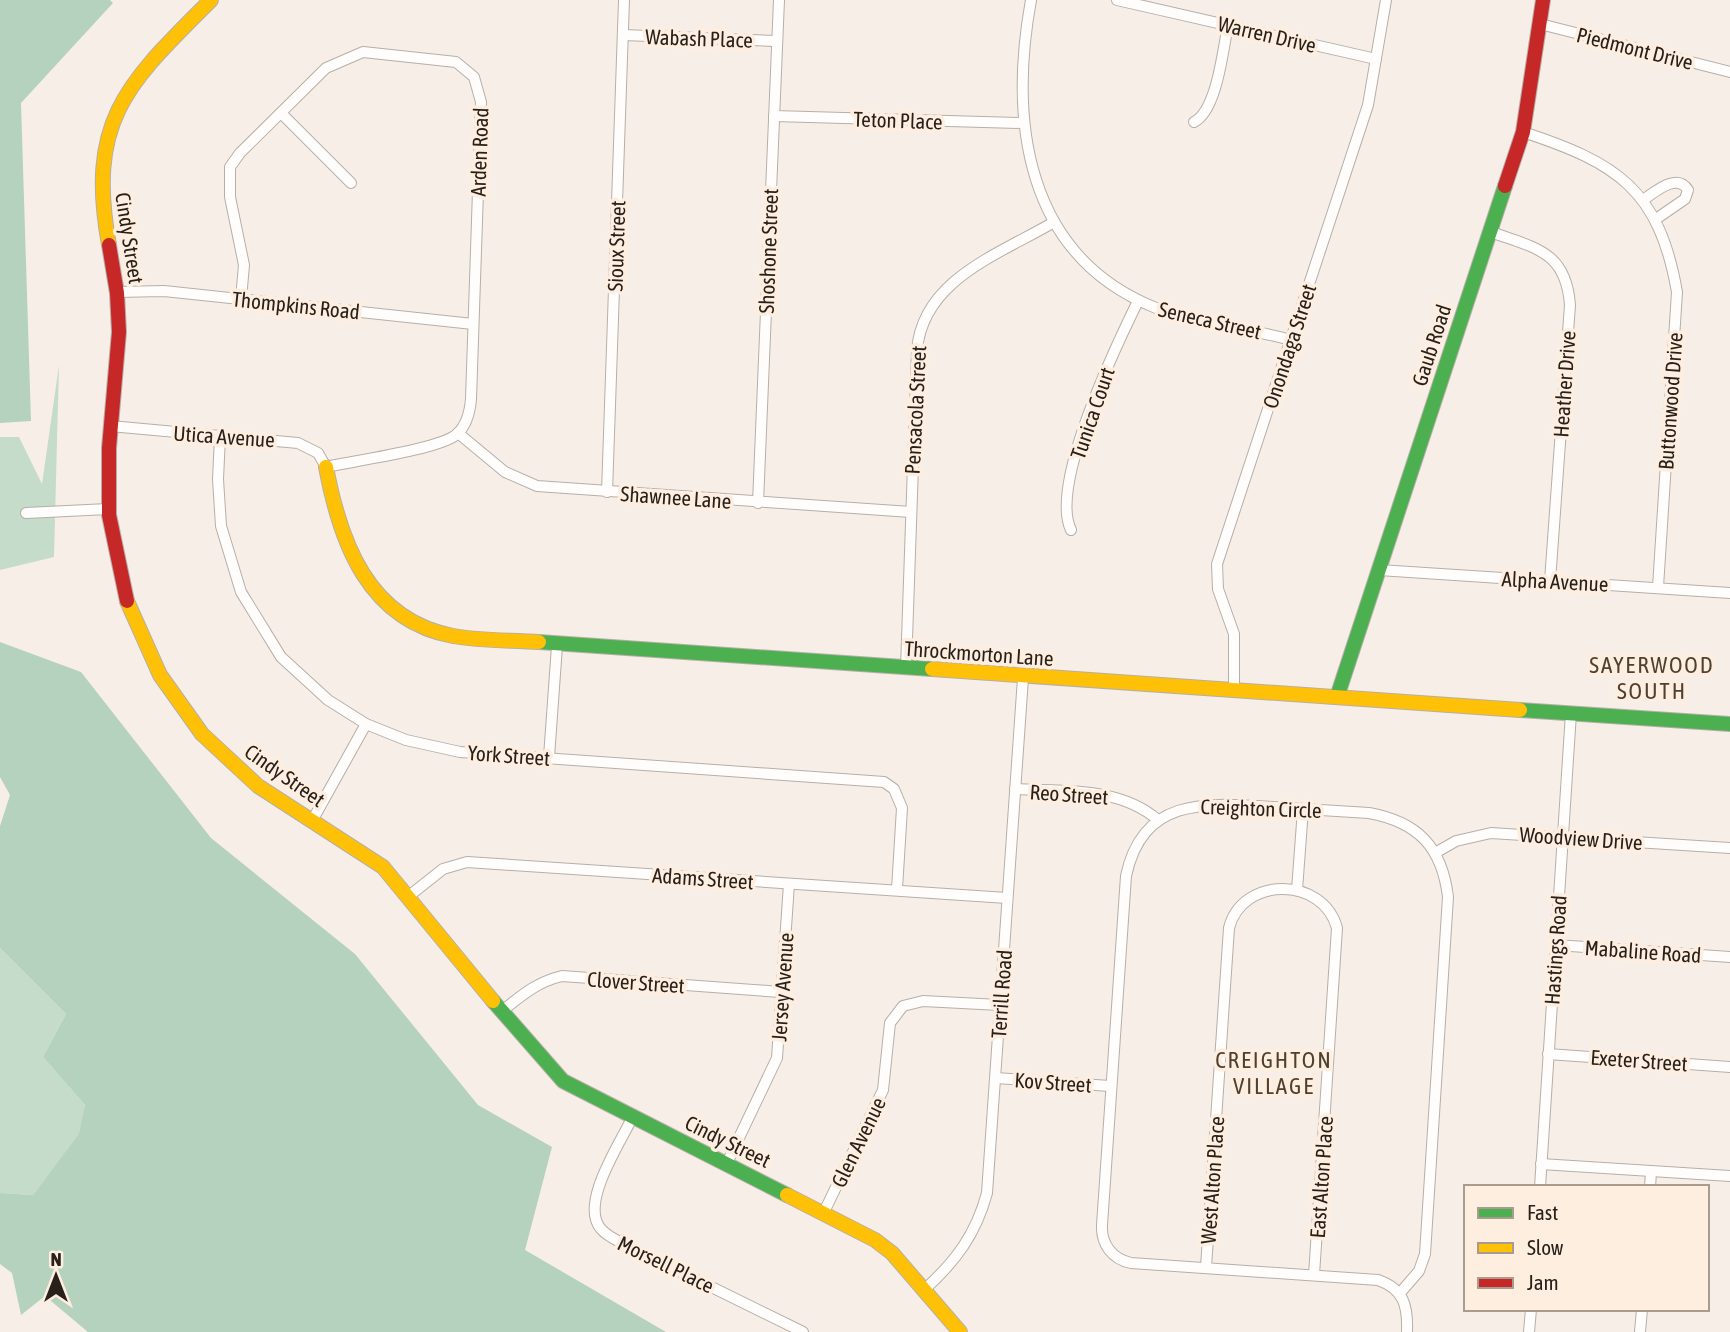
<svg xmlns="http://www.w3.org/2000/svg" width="1730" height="1332" font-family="'Asap Condensed',sans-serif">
  <rect width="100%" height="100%" fill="#f7efe7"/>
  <!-- green -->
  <g fill="#c5dcca">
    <path d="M59,365L54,557L0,570V437H19L42,484Z"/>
    <path d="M0,948L66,1014L43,1057L85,1105L80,1134L33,1195L0,1193Z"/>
  </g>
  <!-- forest -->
  <g fill="#b5d2be">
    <path d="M0,0H110L113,3L21,103L31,421L0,423Z"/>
    <path d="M0,642L81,672L211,838L355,954L478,1105L552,1147L525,1250L666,1332H88L45,1296L21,1315L12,1273L0,1264V1193L33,1195L79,1134L85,1105L43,1057L66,1014L0,948V826L10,795L0,777Z"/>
  </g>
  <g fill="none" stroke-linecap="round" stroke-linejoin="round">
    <!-- street casing -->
    <g stroke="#b6afa8" stroke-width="12">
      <g id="street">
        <path d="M1031,0C1009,121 1025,256 1156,308C1199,326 1246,327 1291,340"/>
        <path d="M1117,0L1376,59"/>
        <path d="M1540,24L1730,72"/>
        <path d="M623,35L775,41"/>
        <path d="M281,113L351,183"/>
        <path d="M774,116L1022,123"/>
        <path d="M1194,122C1217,111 1223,49 1228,25"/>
        <path d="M1523,132C1617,163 1659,189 1677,292L1658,587"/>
        <path d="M1643,200C1655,192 1677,172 1688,190L1685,199L1656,219"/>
        <path d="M1491,232C1535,248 1566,251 1570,305L1550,581"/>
        <path d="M117,292L164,291L473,324"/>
        <path d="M110,426L298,443L318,453L326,467C353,461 441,449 457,434C467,425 470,411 471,399L481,102L474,77L456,62L363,52L326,68L240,153L230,167V197L244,265L241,299"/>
        <path d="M458,433L505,472L537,486L911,512"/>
        <path d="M220,437L218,479L221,526L241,592L281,657L328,700L366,724L406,740L460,752L884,782L894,789L902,808L897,889"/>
        <path d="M607,492L624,0"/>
        <path d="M758,503L779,0"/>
        <path d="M26,513L108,509"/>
        <path d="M1071,530C1049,485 1116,346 1138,301"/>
        <path d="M1379,570L1730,593"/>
        <path d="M906,668L917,350C923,279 1000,254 1054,222"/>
        <path d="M1234,691V634L1218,589L1217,564L1368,105L1386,0"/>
        <path d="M549,757L557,646"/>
        <path d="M1015,789C1064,792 1119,786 1158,820"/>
        <path d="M312,821L366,724"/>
        <path d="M1435,853L1456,841L1491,833L1730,848"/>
        <path d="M1297,890L1303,809"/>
        <path d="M409,896L443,869L467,862L1007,898"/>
        <path d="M1556,945L1730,957"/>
        <path d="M502,1011C522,995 537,982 562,976L781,992"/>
        <path d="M1548,1054L1730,1067"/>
        <path d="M996,1078L1110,1086"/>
        <path d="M632,1118C620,1144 579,1204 601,1229C607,1236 616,1240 624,1244L803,1332"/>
        <path d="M727,1163L777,1058L789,884"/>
        <path d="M1541,1164L1730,1176"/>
        <path d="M1540,1187L1571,713"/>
        <path d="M1650,1187L1651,1172"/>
        <path d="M824,1212L883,1090L890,1023L903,1006L923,1001L1000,1005"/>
        <path d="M1206,1267L1229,928C1242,876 1323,876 1337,928L1314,1275"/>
        <path d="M924,1290C956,1261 976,1234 987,1193L1023,678"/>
        <path d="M1400,1293L1419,1271L1425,1254L1448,897C1442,847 1418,822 1369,813C1337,811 1304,809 1272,807C1207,803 1143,796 1126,876L1102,1225C1101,1244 1112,1259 1131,1263L1378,1280C1404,1289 1408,1306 1407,1332"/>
        <path d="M1529,1332L1531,1309"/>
        <path d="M1640,1332L1642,1309"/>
      </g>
    </g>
    <!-- fast casing -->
    <g stroke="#b6afa8" stroke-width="16">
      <g id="fast">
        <path d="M539,642L932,669"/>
        <path d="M1337,697L1505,186"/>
        <path d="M1520,710L1730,724"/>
        <path d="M493,1001L563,1081L787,1195"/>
      </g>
    </g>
    <!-- slow casing -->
    <g stroke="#b6afa8" stroke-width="16">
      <g id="slow">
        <path d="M109,245C86,119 128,83 211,0"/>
        <path d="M326,467C340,542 368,620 453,636C481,641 511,640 539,642"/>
        <path d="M127,601L160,675L202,734L258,786L383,867L493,1001"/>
        <path d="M932,669L1520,710"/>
        <path d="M787,1195L875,1240L892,1253L960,1332"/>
      </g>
    </g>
    <!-- jam casing -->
    <g stroke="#b6afa8" stroke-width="16">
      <g id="jam">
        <path d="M1505,186L1523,132L1543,0"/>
        <path d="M109,245L117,293L119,332L109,448V515L127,601"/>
      </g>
    </g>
    <!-- street -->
    <use href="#street" stroke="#fefdfb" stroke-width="10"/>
    <!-- fast -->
    <use href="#fast" stroke="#4caf50" stroke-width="14"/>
    <!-- slow -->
    <use href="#slow" stroke="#ffc107" stroke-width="14"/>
    <!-- jam -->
    <use href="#jam" stroke="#c62828" stroke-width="14"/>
  </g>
  <g text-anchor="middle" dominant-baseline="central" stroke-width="7" stroke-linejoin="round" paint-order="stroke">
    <!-- street labels -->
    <g font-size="21" fill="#28211a" stroke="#feeee0">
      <text transform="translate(1267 34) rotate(13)">Warren Drive</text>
      <text transform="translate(699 38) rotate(2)">Wabash Place</text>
      <text transform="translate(1635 48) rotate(14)">Piedmont Drive</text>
      <text transform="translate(898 120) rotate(2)">Teton Place</text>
      <text transform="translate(479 152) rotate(-88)">Arden Road</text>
      <text transform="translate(130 238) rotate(81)">Cindy Street</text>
      <text transform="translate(616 246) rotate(-88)">Sioux Street</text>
      <text transform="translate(768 251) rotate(-88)">Shoshone Street</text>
      <text transform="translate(296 305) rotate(6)">Thompkins Road</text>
      <text transform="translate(1210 320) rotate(13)">Seneca Street</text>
      <text transform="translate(1431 345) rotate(-72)">Gaub Road</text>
      <text transform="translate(1289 346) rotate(-72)">Onondaga Street</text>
      <text transform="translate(1564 384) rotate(-86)">Heather Drive</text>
      <text transform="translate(1670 401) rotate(-86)">Buttonwood Drive</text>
      <text transform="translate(915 410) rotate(-87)">Pensacola Street</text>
      <text transform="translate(1092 413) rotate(-71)">Tunica Court</text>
      <text transform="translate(224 436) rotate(4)">Utica Avenue</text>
      <text transform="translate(676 497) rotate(4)">Shawnee Lane</text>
      <text transform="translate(1555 581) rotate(3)">Alpha Avenue</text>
      <text transform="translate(979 653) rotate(4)">Throckmorton Lane</text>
      <text transform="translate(509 755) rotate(4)">York Street</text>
      <text transform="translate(285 775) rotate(35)">Cindy Street</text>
      <text transform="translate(1069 794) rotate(4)">Reo Street</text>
      <text transform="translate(1261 808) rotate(2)">Creighton Circle</text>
      <text transform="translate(1581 838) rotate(4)">Woodview Drive</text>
      <text transform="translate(703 878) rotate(4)">Adams Street</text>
      <text transform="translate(1555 950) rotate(-86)">Hastings Road</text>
      <text transform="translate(1643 951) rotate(4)">Mabaline Road</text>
      <text transform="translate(636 982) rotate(4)">Clover Street</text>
      <text transform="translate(782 987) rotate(-86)">Jersey Avenue</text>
      <text transform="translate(1001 994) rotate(-86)">Terrill Road</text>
      <text transform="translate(1639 1060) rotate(4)">Exeter Street</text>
      <text transform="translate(1053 1082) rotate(4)">Kov Street</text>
      <text transform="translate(728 1141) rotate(26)">Cindy Street</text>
      <text transform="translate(858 1142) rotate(-64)">Glen Avenue</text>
      <text transform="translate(1321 1177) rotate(-86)">East Alton Place</text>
      <text transform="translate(1212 1180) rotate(-86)">West Alton Place</text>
      <text transform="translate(666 1264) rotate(26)">Morsell Place</text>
    </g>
    <!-- neighbourhood labels -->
    <g font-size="23" letter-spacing="2" fill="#504032" stroke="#feeee0">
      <text x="1652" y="665">SAYERWOOD<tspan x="1652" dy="26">SOUTH</tspan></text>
      <text x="1274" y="1060">CREIGHTON<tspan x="1274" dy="26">VILLAGE</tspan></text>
    </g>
  </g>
  <!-- legend -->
  <rect x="1464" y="1185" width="245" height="126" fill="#feeee0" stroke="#a89c91" stroke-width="2"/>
  <rect x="1478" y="1208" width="35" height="10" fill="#4caf50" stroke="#a89c91" stroke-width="2"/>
  <text x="1527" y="1220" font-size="21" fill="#28211a">Fast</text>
  <rect x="1478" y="1243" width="35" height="10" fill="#ffc107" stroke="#a89c91" stroke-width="2"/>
  <text x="1527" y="1255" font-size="21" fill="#28211a">Slow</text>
  <rect x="1478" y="1278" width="35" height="10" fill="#c62828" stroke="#a89c91" stroke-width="2"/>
  <text x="1527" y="1290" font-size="21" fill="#28211a">Jam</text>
  <!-- north arrow -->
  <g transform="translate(56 1276)" stroke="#feeee0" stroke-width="5" paint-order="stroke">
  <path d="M0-5L12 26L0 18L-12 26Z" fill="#28211a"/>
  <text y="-10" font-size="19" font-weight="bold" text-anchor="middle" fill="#28211a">N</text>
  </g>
</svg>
